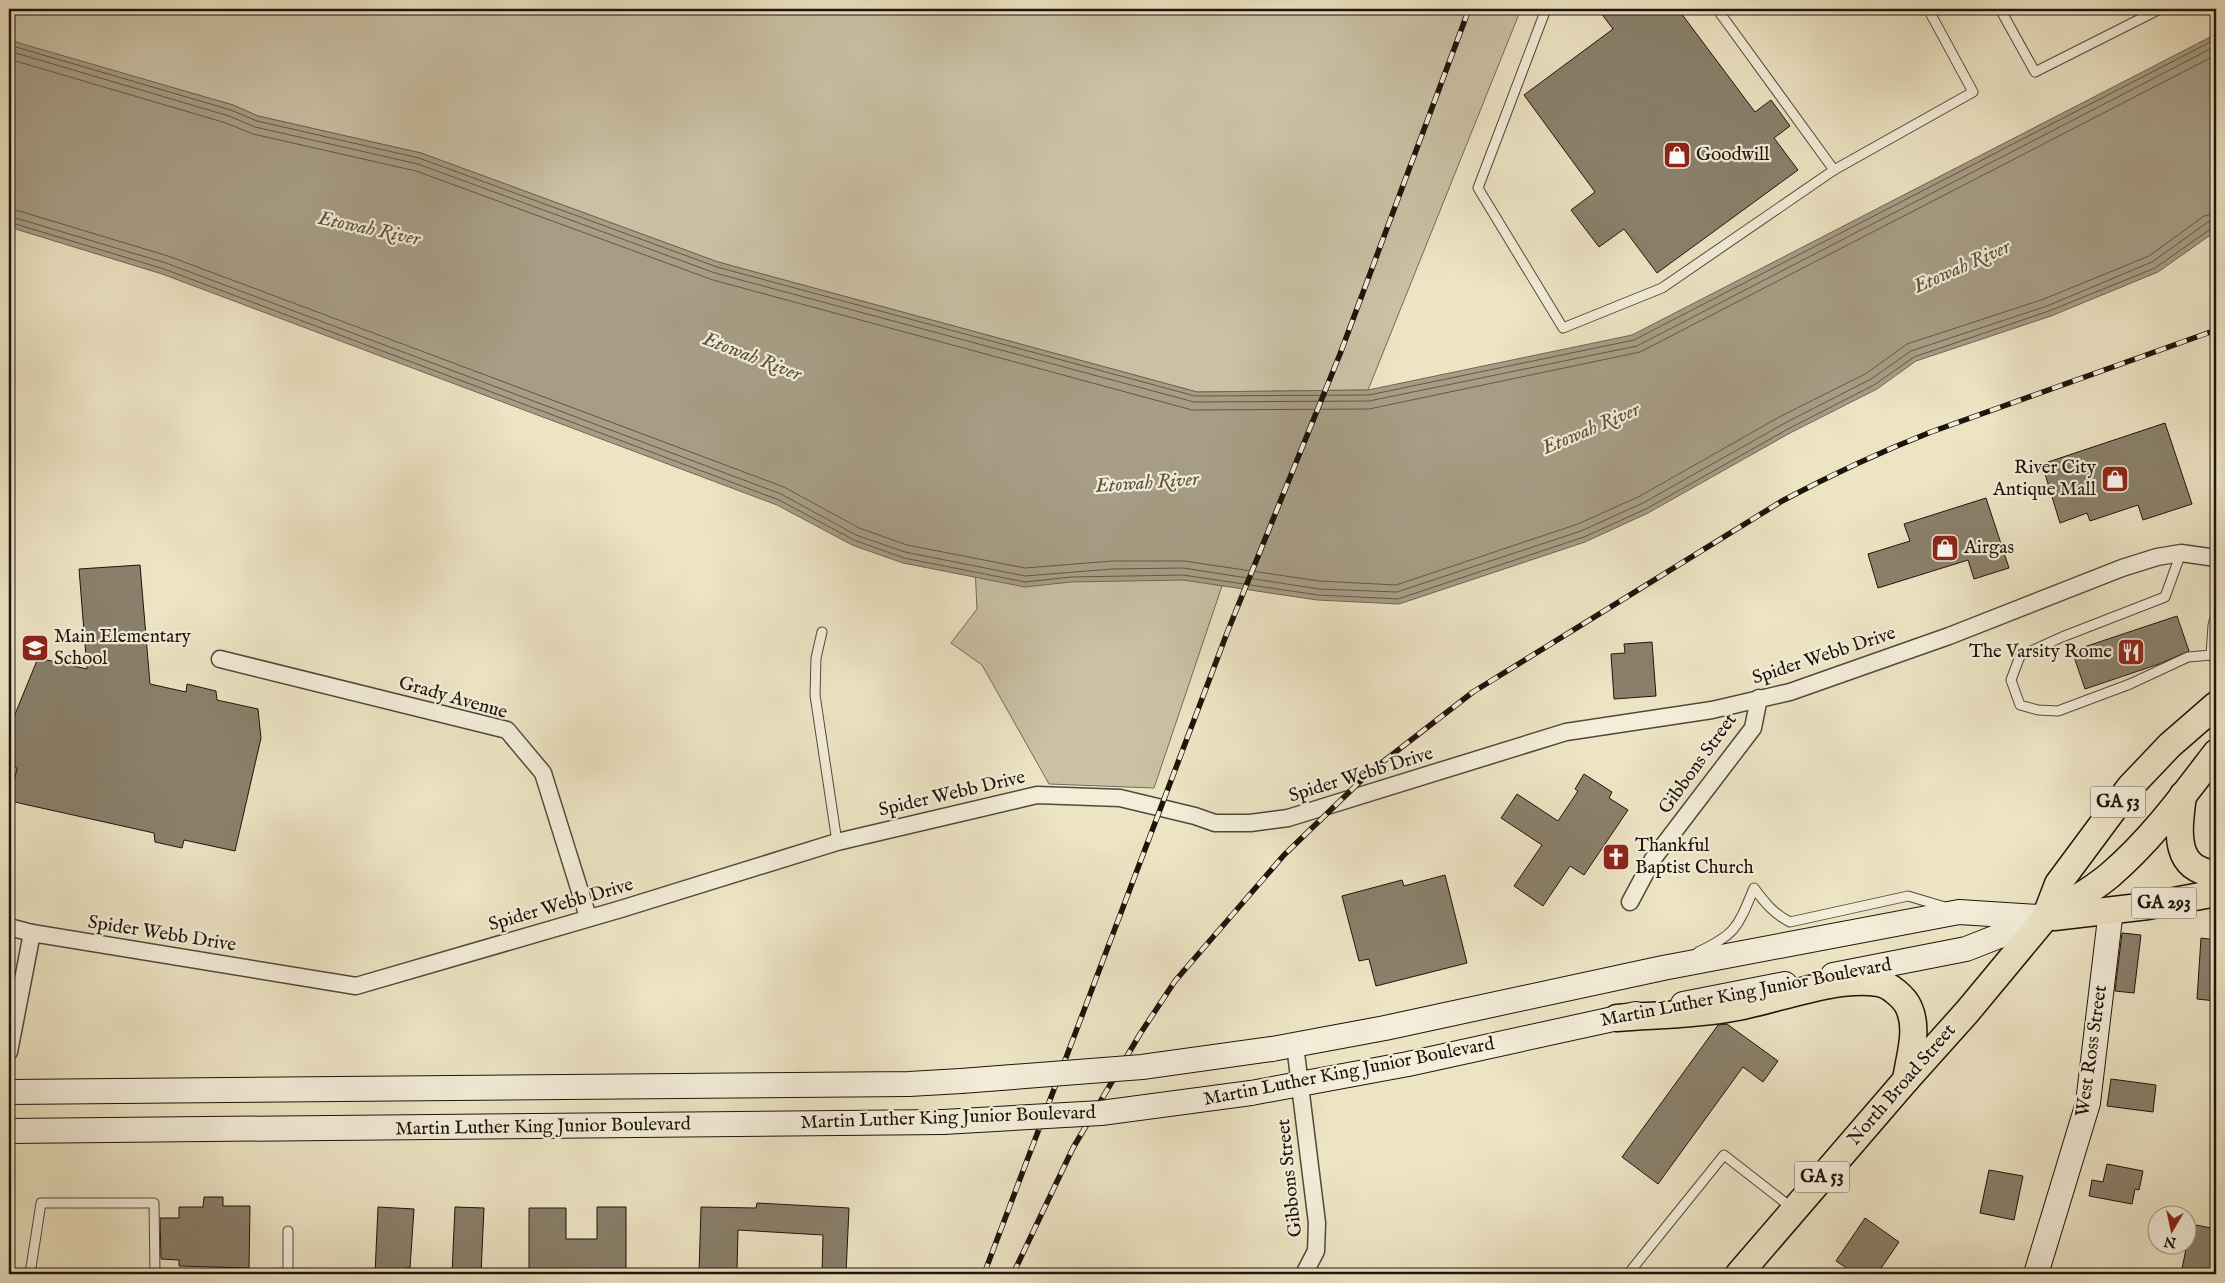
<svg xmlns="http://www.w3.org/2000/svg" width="2225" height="1283" font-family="'IM FELL English',serif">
  <rect width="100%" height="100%" fill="#ede4c4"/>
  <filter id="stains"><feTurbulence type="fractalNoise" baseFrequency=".004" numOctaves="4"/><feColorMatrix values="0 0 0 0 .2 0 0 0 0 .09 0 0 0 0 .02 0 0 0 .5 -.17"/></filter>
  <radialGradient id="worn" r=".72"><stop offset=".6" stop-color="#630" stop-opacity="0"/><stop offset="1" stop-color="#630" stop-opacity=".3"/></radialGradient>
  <!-- green -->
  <g fill="#cac1a5" stroke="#746a58">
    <path d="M9,9H1521L1368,390L1197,392L718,262L421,153L258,116L233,105L9,41Z"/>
    <path d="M975,567L1224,580L1154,788L1049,784L982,665L951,643L977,609Z"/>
  </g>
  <!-- water -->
  <path fill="#a79d85" stroke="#706654" d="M2216,34V231L2158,272L2051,316L1916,361L1877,389L1790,433L1648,513L1585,542L1399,604L1317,600L1183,580L1071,582L1025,587L903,563L852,545L777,505L162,274L9,227V40L233,105L258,116L421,153L718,262L1197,392L1368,390L1632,335Z"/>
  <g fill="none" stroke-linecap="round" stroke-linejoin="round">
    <!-- shore -->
    <g stroke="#625848" stroke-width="1">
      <path d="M9,45L231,110L257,121L419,158L717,267L1195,396L1369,395L1634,340L2216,39"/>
      <path d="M9,51L229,116L255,127L418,164L715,273L1194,402L1369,401L1637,346L2216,46"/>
      <path d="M9,59L226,123L253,134L416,171L713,280L1192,410L1369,409L1640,352L2216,55"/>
      <path d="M9,208L168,256L784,487L859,528L907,545L1025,568L1112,561H1184L1319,581L1396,585L1578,524L1640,496L1781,416L1867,373L1907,344L2044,299L2149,256L2204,216L2216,213"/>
      <path d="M9,216L166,263L781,494L856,535L905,552L1025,576L1112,569L1183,568L1319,589L1397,592L1581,531L1643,503L1785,423L1871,379L1911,351L2047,306L2152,262L2208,222L2216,221"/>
      <path d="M9,222L164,269L779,500L854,540L904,558L1025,582L1071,577L1183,575L1318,595L1398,599L1584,537L1646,509L1788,429L1874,385L1914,357L2049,311L2155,268L2212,228L2216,227"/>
    </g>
  </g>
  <!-- building -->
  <g fill="#8a806b" stroke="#1e140b">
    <path d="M1598,9H1678L1755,112L1771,100L1790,126L1774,138L1798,170L1657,273L1624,229L1599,247L1571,210L1595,192L1524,95L1613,29Z"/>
    <path d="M2165,423L2192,504L2143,520L2138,505L2090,521L2087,513L2060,523L2042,464Z"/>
    <path d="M1986,498L2009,568L1974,579L1968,560L1878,588L1868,554L1910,541L1904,524Z"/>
    <path d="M140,565L150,684L186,692L187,684L216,691L217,700L258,709L261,738L235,851L184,840L182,848L155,842L154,833L10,801L17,768L9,766V729L38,658L87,669L79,569Z"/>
    <path d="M2177,616L2189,651L2159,664L2085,689L2072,651Z"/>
    <path d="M1652,642L1656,696L1614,699L1611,654L1625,653L1624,644Z"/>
    <path d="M1584,774L1612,792L1609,798L1628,810L1584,875L1570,866L1543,906L1514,886L1542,845L1501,818L1517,794L1558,821L1578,791L1575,789Z"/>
    <path d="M1445,875L1467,963L1376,986L1369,959L1359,961L1342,896L1402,880L1404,886Z"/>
    <path d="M2122,933L2141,935L2134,993L2115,991Z"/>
    <path d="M2201,938L2216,940V1001L2197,999Z"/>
    <path d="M1727,1024L1778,1061L1763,1082L1743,1067L1658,1184L1622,1157L1718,1025Z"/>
    <path d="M2111,1079L2156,1085L2153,1112L2107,1106Z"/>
    <path d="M2107,1164L2143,1171L2139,1190L2135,1189L2132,1204L2089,1196L2092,1180L2103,1182Z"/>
    <path d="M1989,1170L2023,1176L2014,1220L1980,1213Z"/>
    <path d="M204,1197H223V1206H250L249,1268L179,1266V1260L161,1259L160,1218H179V1207H203Z"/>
    <path d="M757,1203L849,1208L846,1274H822L823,1235L738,1230L737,1269H728V1274H699L701,1207L756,1208Z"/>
    <path d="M378,1207L414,1209L410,1268H405L404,1274H375Z"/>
    <path d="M455,1207L484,1208L481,1274H452Z"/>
    <path d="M597,1207H626V1274H597V1269H558V1274H529V1208H566V1239H597Z"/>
    <path d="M1865,1218L1899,1242L1877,1274H1856L1836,1261Z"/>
    <path d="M2191,1224L2216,1229V1242L2210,1274H2181Z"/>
  </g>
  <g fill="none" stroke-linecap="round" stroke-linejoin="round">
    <!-- lane casing -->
    <g stroke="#524839" stroke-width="11">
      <g id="lane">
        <path d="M1546,9L1478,188L1563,328L1662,288L1834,170L1973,92L1928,9"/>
        <path d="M1717,9L1834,170"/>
        <path d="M2000,9L2035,72L2160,9"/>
        <path d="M2181,553L2165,597L2062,637L2020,656L2011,680L2020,705L2038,710L2058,711L2130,684L2188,657L2211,655L2216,661"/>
        <path d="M822,632L816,658L815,695L837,842"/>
        <path d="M2211,655L2213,625L2216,615"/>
        <path d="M1698,952C1737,934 1738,926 1754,888C1765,903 1774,914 1790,922L1908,896L1945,907"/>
        <path d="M30,1274L41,1203H154L155,1274"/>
        <path d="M255,1274L288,1273V1231"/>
        <path d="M1628,1274L1724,1155L1792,1208"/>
      </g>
    </g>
    <!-- street casing -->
    <g stroke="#524839" stroke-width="19">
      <g id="street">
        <path d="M220,659L507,730L543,773L588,917"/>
        <path d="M1630,902L1653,859L1753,728L1759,698"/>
        <path d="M9,927L32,933L356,986L621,909L837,842L1037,795L1120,798L1195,816L1215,823H1250L1288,818L1566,732L1712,710L1790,692L1949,636L2122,568L2157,557L2181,553L2216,558"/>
        <path d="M1295,1045L1317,1223L1316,1251L1304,1274"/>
        <path d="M9,1052L32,933"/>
      </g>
    </g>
    <!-- secondary casing -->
    <g stroke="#1e140b" stroke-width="26">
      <g id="secondary">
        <path d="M1833,975L1966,949L2045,918"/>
        <path d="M1683,1004L1785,984"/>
        <path d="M1272,1049L1385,1028L1663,968L1959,912L2038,917"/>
        <path d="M9,1092L909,1084L961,1081"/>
        <path d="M1251,1093L1408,1064L1636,1014"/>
        <path d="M9,1131L943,1122"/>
        <path d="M2036,1274L2088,1103L2111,910"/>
      </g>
    </g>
    <!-- primary casing -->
    <g stroke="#1e140b" stroke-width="29">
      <g id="primary">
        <path d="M2183,795C2179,829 2171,869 2216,874"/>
        <path d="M2054,917L2148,906L2216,893"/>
        <path d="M2045,918C2067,904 2090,892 2110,875C2151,840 2183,796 2216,753"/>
        <path d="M1617,1018C1655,1015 1694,1015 1732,1008C1775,1001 1834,976 1878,983C1889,984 1905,998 1909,1008C1919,1030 1909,1058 1906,1080"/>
        <path d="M1739,1274L1906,1080L1967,1012L2045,918L2058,884L2130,787L2170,745L2216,705"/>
      </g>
    </g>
    <!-- lane -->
    <use href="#lane" stroke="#f3edd9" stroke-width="9"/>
    <!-- street -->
    <use href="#street" stroke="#f3edd9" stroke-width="16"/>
    <!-- secondary -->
    <use href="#secondary" stroke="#f3edd9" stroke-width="24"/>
    <!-- primary -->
    <use href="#primary" stroke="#ede4c4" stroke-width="26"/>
    <!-- rail casing -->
    <g stroke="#1e140b" stroke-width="5.5">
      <g id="rail">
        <path d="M984,1274L1227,633L1340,354L1469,9"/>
        <path d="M1013,1274L1073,1148L1140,1034L1175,981L1284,855L1371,771L1473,692L1782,501C1831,475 1880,452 1931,432L2216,330"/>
      </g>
    </g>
    <!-- rail -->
    <use href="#rail" stroke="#f3edd9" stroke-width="4" stroke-dasharray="11" stroke-linecap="butt"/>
    <!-- secondary-bridge casing -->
    <g stroke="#1e140b" stroke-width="26" stroke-linecap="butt">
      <g id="secondary-bridge">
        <path d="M961,1081L1142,1067L1272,1049"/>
        <path d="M943,1122L1101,1113L1251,1093"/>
      </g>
    </g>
    <!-- secondary-bridge -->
    <use href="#secondary-bridge" stroke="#f3edd9" stroke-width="24"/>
  </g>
  <!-- icons -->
  <defs>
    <g id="shop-square" transform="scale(1.4375)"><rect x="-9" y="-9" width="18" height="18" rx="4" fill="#8f2418" stroke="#f3edd9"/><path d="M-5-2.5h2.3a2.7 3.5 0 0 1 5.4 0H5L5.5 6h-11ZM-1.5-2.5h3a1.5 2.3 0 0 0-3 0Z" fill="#fff"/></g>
    <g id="school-square" transform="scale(1.4375)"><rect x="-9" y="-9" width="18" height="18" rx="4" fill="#8f2418" stroke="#f3edd9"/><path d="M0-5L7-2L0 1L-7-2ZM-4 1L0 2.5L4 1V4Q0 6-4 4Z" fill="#fff"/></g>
    <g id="restaurant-square" transform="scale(1.4375)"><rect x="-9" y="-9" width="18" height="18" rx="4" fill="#8f2418" stroke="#f3edd9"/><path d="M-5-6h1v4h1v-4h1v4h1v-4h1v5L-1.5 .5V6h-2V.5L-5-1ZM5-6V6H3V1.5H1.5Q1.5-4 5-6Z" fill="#fff"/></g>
    <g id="church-square" transform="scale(1.4375)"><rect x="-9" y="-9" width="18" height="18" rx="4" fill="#8f2418" stroke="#f3edd9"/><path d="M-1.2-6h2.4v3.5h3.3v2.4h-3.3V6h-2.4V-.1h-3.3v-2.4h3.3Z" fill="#fff"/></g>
  </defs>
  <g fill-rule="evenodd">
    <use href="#shop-square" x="1677" y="155"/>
    <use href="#shop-square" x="2115" y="479"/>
    <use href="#shop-square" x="1945" y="548"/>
    <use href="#school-square" x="35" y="648"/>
    <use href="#restaurant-square" x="2131" y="652"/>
    <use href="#church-square" x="1616" y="857"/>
  </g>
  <g text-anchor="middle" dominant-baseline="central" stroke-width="4.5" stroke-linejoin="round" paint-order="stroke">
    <!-- shield labels -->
    <g fill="#f3edd9" stroke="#5e5549" stroke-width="1">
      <rect x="2090.5" y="786.5" width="55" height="31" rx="4"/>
      <rect x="2131.5" y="887.5" width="65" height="31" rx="4"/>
      <rect x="1794.5" y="1161.5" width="55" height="31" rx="4"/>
    </g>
    <g font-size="18" font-weight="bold" fill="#1e140b">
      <text x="2118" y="802">GA 53</text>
      <text x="2164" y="903">GA 293</text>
      <text x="1822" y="1177">GA 53</text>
    </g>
    <!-- poi labels -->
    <g font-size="19" fill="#1e140b" stroke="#f3edd9" text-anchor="start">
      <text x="1696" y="155">Goodwill</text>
      <text x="2096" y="468" text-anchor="end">River City<tspan x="2096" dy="22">Antique Mall</tspan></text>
      <text x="1964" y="548">Airgas</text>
      <text x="54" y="637">Main Elementary<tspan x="54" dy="22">School</tspan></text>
      <text x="2112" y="652" text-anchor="end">The Varsity Rome</text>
      <text x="1635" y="846">Thankful<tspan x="1635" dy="22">Baptist Church</tspan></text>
    </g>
    <!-- street labels -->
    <g font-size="19" fill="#1e140b" stroke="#f3edd9">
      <text transform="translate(1824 656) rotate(-18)">Spider Webb Drive</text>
      <text transform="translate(453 698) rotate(16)">Grady Avenue</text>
      <text transform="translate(1698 764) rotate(-54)">Gibbons Street</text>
      <text transform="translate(1361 775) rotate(-17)">Spider Webb Drive</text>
      <text transform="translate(952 794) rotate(-13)">Spider Webb Drive</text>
      <text transform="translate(561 905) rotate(-16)">Spider Webb Drive</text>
      <text transform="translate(162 934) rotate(9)">Spider Webb Drive</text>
      <text transform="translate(1746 993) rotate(-11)">Martin Luther King Junior Boulevard</text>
      <text transform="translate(2092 1051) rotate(-82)">West Ross Street</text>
      <text transform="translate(1349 1072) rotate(-11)">Martin Luther King Junior Boulevard</text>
      <text transform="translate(1902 1085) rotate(-49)">North Broad Street</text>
      <text transform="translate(948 1118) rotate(-2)">Martin Luther King Junior Boulevard</text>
      <text transform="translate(543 1127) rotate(-1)">Martin Luther King Junior Boulevard</text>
      <text transform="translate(1290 1178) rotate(-96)">Gibbons Street</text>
    </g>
    <!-- water labels -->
    <g font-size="20" font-style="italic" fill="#5c5242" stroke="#f3edd9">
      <text transform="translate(369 229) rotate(12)">Etowah River</text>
      <text transform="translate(1962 267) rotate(-24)">Etowah River</text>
      <text transform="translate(752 357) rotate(21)">Etowah River</text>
      <text transform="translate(1591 429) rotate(-23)">Etowah River</text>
      <text transform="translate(1147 483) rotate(-4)">Etowah River</text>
    </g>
  </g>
  <!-- margin -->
  <rect width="2225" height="1283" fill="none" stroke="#ede4c4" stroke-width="30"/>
  <rect x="10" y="10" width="2205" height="1263" fill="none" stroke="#1e140b" stroke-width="2.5"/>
  <rect x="15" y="15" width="2195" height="1253" fill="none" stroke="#1e140b"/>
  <!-- north arrow -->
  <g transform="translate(2172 1230) rotate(189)"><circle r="24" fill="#f3edd9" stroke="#9e9687"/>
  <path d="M0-4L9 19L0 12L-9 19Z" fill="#8f2418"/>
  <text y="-8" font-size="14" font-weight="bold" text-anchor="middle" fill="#1e140b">N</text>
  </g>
  <rect width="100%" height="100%" filter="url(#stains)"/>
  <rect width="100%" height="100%" fill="url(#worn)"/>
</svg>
